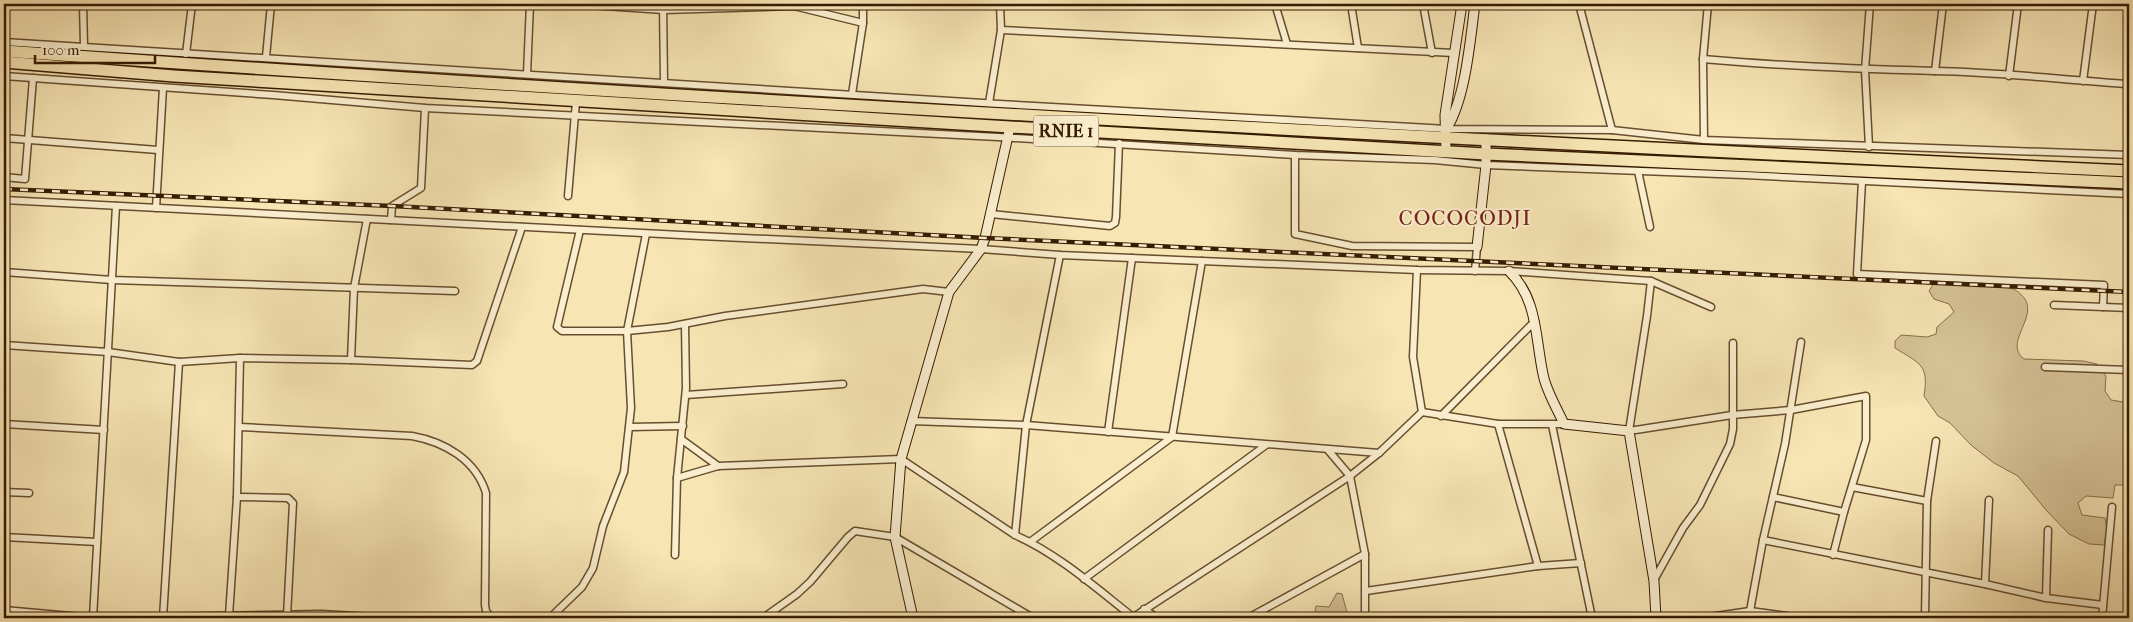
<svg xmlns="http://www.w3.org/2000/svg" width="2133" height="622" font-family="'IM FELL French Canon',serif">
  <rect width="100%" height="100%" fill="#f7e5b4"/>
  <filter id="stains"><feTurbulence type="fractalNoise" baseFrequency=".004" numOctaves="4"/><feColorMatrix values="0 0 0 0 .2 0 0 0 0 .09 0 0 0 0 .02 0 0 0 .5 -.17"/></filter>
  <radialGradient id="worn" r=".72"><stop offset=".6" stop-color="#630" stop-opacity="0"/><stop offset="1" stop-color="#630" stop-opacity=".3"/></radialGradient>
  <!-- green -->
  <g fill="#d6c396" stroke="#866f4c">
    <path d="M1934,283C1949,284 2005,283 2015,290C2018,291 2025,298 2026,301C2035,320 2004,344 2024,359L2083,361L2097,364L2106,376L2105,391L2111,400L2129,403V485H2115L2113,498L2086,496L2078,503L2082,515L2105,518L2107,530L2104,545L2089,544L2069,534L2046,510L2018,476L1994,463L1971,445L1950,423L1938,416L1924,396C1929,364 1920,364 1895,348V341L1901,335L1927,337L1936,334L1937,327L1954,312L1949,304L1934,299L1929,291Z"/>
    <path d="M1337,593L1342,594L1348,616L1346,618H1320L1315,610L1316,606L1329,607Z"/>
  </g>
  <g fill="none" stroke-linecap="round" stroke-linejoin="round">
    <!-- street casing -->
    <g stroke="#674e2e" stroke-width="9">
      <g id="street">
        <path d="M83,4L84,46"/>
        <path d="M574,4L664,10L794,6L863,23"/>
        <path d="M663,4L664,83"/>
        <path d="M1275,4L1287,44"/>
        <path d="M1351,4L1358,48"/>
        <path d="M1423,4L1432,53"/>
        <path d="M1579,4L1612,130"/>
        <path d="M1001,30L1454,53"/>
        <path d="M4,42L999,104L1447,129L1612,130L1704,140L2129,155"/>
        <path d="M186,54L192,4"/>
        <path d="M266,57L271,4"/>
        <path d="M1703,59C1780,66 1858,69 1935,71C2000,72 2065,80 2129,84"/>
        <path d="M1935,71L1943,4"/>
        <path d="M527,74L530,4"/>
        <path d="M4,76L273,95L425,108L998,137L1295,155L1435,160L1486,165L1745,175L2129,194"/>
        <path d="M2009,76L2018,4"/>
        <path d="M2083,81L2093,4"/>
        <path d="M852,94L863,23V4"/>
        <path d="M989,103L1001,30L1000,4"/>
        <path d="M4,138L158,150"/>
        <path d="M1704,140L1703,59L1708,4"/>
        <path d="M1869,147L1865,70L1870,4"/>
        <path d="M1295,155V234L1352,246L1477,247L1475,271"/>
        <path d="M1638,171L1650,227"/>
        <path d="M4,177L25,179L33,78"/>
        <path d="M1862,181L1857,274L2104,285L2103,307"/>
        <path d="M568,196L576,102"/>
        <path d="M4,200L700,236L981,249L1060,255L1417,270L1509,271L1651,281L1711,307"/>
        <path d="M156,208L163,88"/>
        <path d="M991,214L1110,226L1115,223L1116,217L1119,143"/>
        <path d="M391,220L392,206L421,188L425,108"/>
        <path d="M580,230L557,327L562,331H627L668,327L725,316L923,289L949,292"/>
        <path d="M1417,270L1413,357L1422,412"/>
        <path d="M4,272L112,280L455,291"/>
        <path d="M1651,281L1647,316L1629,431L1732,415L1791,410L1866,396V440L1844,512L1833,555"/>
        <path d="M2054,305L2129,308"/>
        <path d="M4,345L108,352L179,362L240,358L351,360L472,365L477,361L522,227"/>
        <path d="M351,360L354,288L367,219"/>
        <path d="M2045,367L2129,370"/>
        <path d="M686,395L843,384"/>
        <path d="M1441,416L1535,321"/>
        <path d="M911,421L1026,425L1379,453"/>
        <path d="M4,424L104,430"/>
        <path d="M1498,424L1538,566"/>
        <path d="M1552,425L1592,618"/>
        <path d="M240,427L412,436C445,442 476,460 486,493L485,605L486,611L491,618"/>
        <path d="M630,427L683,426"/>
        <path d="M1108,432L1132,258"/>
        <path d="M681,439L718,466"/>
        <path d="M1328,450L1350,476L1365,554V618"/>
        <path d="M677,478L718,466L901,459L1015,535C1058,554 1096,588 1133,617"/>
        <path d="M1852,487L1927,501"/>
        <path d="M4,492L29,493"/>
        <path d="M237,497L288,498L293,503L287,616"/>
        <path d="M1773,497L1844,512"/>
        <path d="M1015,535L1026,425L1060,255"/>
        <path d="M4,537L97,542"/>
        <path d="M1763,540L1985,584L2046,598L2103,605"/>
        <path d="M1030,542L1172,437L1202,261"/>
        <path d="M675,555L677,478L686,388L685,324"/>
        <path d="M1084,579L1266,445"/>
        <path d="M1654,580L1683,528L1700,505L1730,444L1733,429V343"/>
        <path d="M1985,584L1989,500"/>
        <path d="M1366,591L1538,566L1581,563"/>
        <path d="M2046,598L2048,530"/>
        <path d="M1144,609L1157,618"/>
        <path d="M4,610L93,618L321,614L392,618"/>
        <path d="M229,616L237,497L240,358"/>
        <path d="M93,618L116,206"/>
        <path d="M163,618L179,362"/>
        <path d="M550,618L582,587L593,568L603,526L624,472L631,408L627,331L646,234"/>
        <path d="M763,618L797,594L810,582L848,537L855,531L895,537L1033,618"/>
        <path d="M1132,618L1350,476L1379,453L1422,412L1498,424H1564"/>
        <path d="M1248,618L1365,554"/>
        <path d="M1702,618L1750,611L1802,618"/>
        <path d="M1750,618V611L1763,540L1785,444L1801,342"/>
        <path d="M1925,618L1927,501L1936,441"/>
        <path d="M2102,618L2112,507"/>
      </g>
    </g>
    <!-- secondary casing -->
    <g stroke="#371b01" stroke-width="11">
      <g id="secondary">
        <path d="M1447,128C1466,96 1470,41 1475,4"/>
        <path d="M1446,152L1445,115L1462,4"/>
        <path d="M1477,247L1486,165V139"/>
        <path d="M1509,271C1538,299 1535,337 1543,374C1546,391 1557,408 1564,424L1629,431L1654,581L1656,618"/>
        <path d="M913,618L895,537L901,459L949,292L981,249L985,238L1010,127"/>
      </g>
    </g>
    <!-- highway casing -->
    <g stroke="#371b01" stroke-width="14">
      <g id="highway">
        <path d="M4,51C712,101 1420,138 2129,171"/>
        <path d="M4,62L174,76L1010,127L1486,154L2129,183"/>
      </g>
    </g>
    <!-- street -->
    <use href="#street" stroke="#faeece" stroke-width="6"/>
    <!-- secondary -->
    <use href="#secondary" stroke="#faeece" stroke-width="9"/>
    <!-- highway -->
    <use href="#highway" stroke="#f7e5b4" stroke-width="11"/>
    <!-- rail casing -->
    <g stroke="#371b01" stroke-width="4.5">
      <path id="rail" d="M4,189L392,206L985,238L2129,292"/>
    </g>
    <!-- rail -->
    <use href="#rail" stroke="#faeece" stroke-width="2.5" stroke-dasharray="8" stroke-linecap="butt"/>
  </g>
  <g text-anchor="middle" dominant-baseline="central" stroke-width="4" stroke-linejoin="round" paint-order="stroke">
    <!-- shield labels -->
    <rect fill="#faeece" stroke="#725a3e" stroke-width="1" x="1033.5" y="115.5" width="65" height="31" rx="4"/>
    <g font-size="18" font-weight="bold" fill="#371b01">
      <text x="1066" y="131">RNIE 1</text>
    </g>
    <!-- quarter labels -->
    <g font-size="21" letter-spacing="1" fill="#7a1f14" stroke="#faeece">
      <text x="1465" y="218">COCOCODJI</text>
    </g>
  </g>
  <!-- margin -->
  <rect width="2133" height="622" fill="none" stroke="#f7e5b4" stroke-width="20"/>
  <rect x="5" y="5" width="2123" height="612" fill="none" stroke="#371b01" stroke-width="2.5"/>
  <rect x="10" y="10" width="2113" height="602" fill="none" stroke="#371b01"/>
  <!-- scale -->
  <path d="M35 55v8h120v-8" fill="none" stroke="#371b01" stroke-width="2.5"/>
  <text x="42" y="55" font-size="15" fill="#371b01" stroke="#faeece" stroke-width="4" paint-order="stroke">100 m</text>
  <rect width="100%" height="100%" filter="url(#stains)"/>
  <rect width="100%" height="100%" fill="url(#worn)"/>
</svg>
